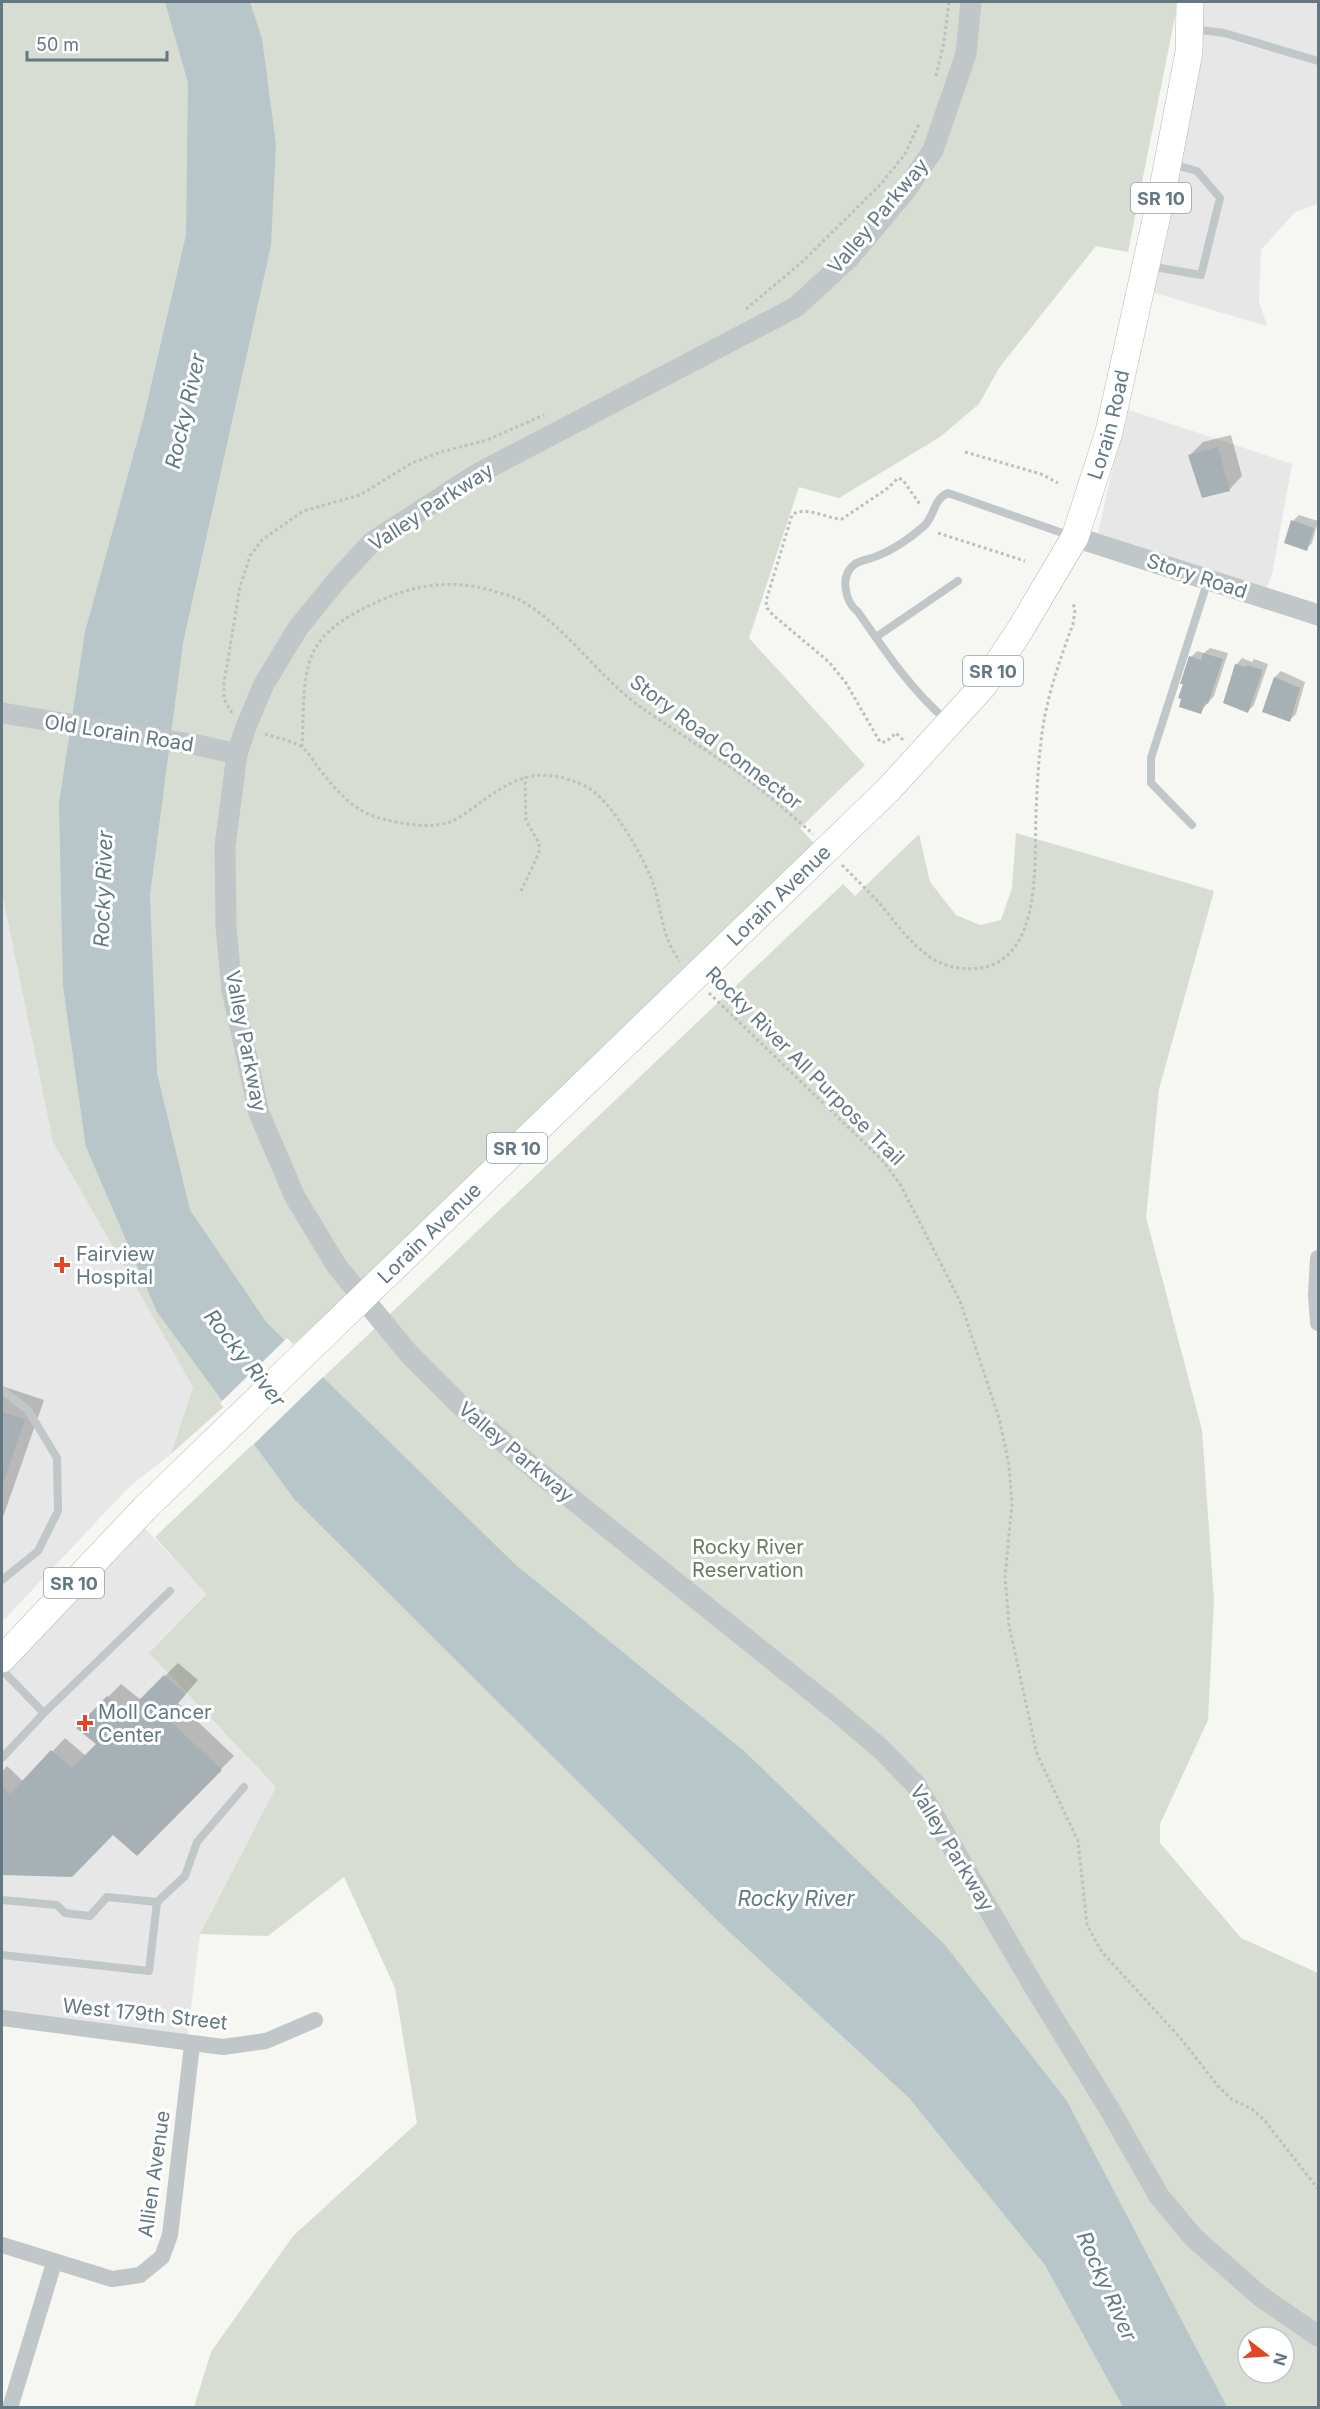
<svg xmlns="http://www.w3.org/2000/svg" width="1320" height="2409" font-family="Inter,sans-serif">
  <rect width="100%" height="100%" fill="#f6f6f2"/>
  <!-- built -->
  <g fill="#e6e7e6">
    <path d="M1203,2H1318V204L1295,212L1261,250L1259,301L1267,326L1148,291Z"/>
    <path d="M1126,409L1292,464L1272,574L1266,590L1098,533Z"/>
    <path d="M2,893L53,1142L193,1387L171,1454L129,1487L2,1622Z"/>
    <path d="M138,1521L206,1593L149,1653L276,1787L200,1934L187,2041L2,2019V1664Z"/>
  </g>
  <!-- green -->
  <g fill="#d7ddd3" fill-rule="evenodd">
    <path d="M2,2H1178L1128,252L1096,246L999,368L979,404L940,437L839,498L799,487L749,638L865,765L800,828L831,862L171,1454L193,1387L53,1142L2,893Z"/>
    <path d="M1016,833L1214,891L1159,1089L1146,1217L1202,1430L1214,1600L1208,1720L1160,1824V1843L1241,1938L1318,1973V2407H194L211,2352L293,2236L417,2123L395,1988L344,1877L268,1936L200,1934L276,1787L149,1653L206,1594L155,1537L843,884L855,896L919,834L930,882L956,915L980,925L1001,920L1012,888ZM1248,2337H1284V2373H1248Z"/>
  </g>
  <!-- water -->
  <path fill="#b8c6c9" d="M165,2H250L262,39L276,144L271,245L183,643L150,895L157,1073L190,1210L267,1323L516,1565L744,1751L945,1945L1067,2101L1227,2407H1123L1045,2265L909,2098L721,1924L295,1500L157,1312L86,1147L63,986L59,803L85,632L144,416L186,235L188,83Z"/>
  <!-- pier -->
  <path fill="#f6f6f2" d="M287,1338L325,1375L252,1446L220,1403Z"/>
  <!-- shadow -->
  <g fill="#0003">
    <path d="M1231,435L1242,476L1229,490L1190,455L1203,442Z"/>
    <path d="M1299,515L1318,521L1312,543L1306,549L1293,521Z"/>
    <path d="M1210,648L1228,653L1214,696L1200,712L1191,657L1197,651L1204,653Z"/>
    <path d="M1242,658L1252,662L1254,659L1268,664L1254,705L1248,711L1236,665Z"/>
    <path d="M1281,671L1305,682L1296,714L1290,720L1263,712L1275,677Z"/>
    <path d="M2,1386L44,1400L2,1520Z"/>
    <path d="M178,1663L198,1680L178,1703L234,1756L137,1854L113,1833L71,1876L2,1873V1772L7,1766L24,1782L65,1738L86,1756L98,1744L108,1697L121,1684L141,1700Z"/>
  </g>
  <!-- building -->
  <g fill="#a7b1b5">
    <path d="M1218,447L1230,491L1202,498L1188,455Z"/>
    <path d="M1291,520L1314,528L1307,551L1284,543Z"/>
    <path d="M1203,653L1223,659L1208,704L1205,703L1201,714L1179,707L1181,699L1178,698L1183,684H1180L1189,656L1201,660Z"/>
    <path d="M1235,664L1246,667L1247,665L1263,670L1248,713L1223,703Z"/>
    <path d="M1274,677L1300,688L1290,722L1262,712Z"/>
    <path d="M2,1412L25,1419L2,1486Z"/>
    <path d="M164,1675L186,1694L166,1717L222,1770L137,1856L113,1835L72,1877L2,1875V1786L10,1794L51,1750L72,1768L96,1744L76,1728L107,1696L127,1712Z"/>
  </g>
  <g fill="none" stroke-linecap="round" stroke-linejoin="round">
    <!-- primary casing -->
    <g stroke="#b4b9bc" stroke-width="28">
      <g id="primary">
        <path id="s1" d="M889,789L983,686L1020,630L1075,537L1109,432L1163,188L1189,52L1190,2"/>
        <path d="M2,1659L146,1507"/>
      </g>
    </g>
    <!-- path -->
    <g stroke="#bdbfc1" stroke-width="3" stroke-dasharray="3 3" stroke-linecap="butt">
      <path d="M936,76L944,42L949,2"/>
      <path d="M746,309L802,262L881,184L905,154L920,122"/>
      <path d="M965,452L1041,474L1058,483"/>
      <path d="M938,533L1025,561"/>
      <path d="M232,713L224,699V683L240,587L250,556L262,540L303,511L360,495L412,463L441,452L487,440L544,415"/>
      <path d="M265,734C276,738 295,741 303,748C309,753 313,760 317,766C335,789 353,812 383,819C403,824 430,829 450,822C462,817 474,807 484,800C519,774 544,767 585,786C611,798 647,862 655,889C662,915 663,940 680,961"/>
      <path d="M903,740L896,733L886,742H880L846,683L829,662L773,615L767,608L766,601L792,515C804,505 828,519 842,519L888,488L898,478L903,480L921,506"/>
      <path d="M302,747C304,720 301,677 313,653C321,635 339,622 355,613C401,588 442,576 494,591C502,594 512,596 520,600C566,626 595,673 638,705C668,727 701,746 732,768C760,788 787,811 813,834"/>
      <path d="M842,865C855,878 868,891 880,904C897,924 911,945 933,959C948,968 965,970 981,968C1043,957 1034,861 1036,814C1037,790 1038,766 1041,742C1045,701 1059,662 1073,624L1075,610L1073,603"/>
      <path d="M521,891L539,853V843L526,821L525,777"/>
      <path d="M709,993L882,1160L900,1184L960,1301L999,1418L1009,1465L1012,1504L1005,1577L1009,1625L1037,1754L1078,1841L1087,1925L1102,1952L1182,2040L1218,2086L1231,2099L1252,2109L1265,2121L1318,2189"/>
    </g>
    <!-- service -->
    <g stroke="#c1c6c8" stroke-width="8">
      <path d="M1193,29L1224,33L1318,61"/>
      <path d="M1149,266L1201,275L1220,198L1197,171L1172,164"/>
      <path d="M876,637L958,581"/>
      <path d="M947,721C911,690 885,651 858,612C845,602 839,575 855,564C861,560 871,559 877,556C893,550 912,537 924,526C935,516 933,499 948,493L1071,536"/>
      <path d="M1192,825L1151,783V758L1208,580"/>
      <path d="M2,1390L28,1410L57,1458L58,1511L38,1551L2,1580"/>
      <path d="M2,1670L44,1713"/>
      <path d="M2,1758L44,1713L170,1591"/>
      <path d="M2,1900L57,1905L65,1913L90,1916L107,1897L157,1902"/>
      <path d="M2,1955L149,1971L157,1902L185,1876L197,1842L244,1787"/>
    </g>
    <!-- minor -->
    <g stroke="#c1c6c8" stroke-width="16">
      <path d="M1318,1258L1316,1295L1318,1323"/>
      <path d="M2,2018L223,2047L266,2041L315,2020"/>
      <path d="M2,2245L112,2279L140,2275L162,2257L170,2235L192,2045"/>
      <path d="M10,2408L54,2263"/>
    </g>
    <!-- tertiary -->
    <g stroke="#c1c6c8" stroke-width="21">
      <path d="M971,2L966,54L933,150L906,190L850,257L796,307L477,474L372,542L337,580L298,628L264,684L247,724L237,754L225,846L226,927L232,990L259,1113L295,1197L336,1265L409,1354L460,1405L537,1471L835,1710L881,1749L916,1785L1036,1990L1110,2110L1159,2196L1194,2238L1260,2296L1318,2336"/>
      <path d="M1075,537L1318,615"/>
      <path d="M2,713L197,745L237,754"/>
    </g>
    <!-- primary -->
    <use href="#primary" stroke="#fff" stroke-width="27"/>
    <!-- primary-bridge casing -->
    <g stroke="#b4b9bc" stroke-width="28" stroke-linecap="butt">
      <g id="primary-bridge">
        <path id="s2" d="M146,1507L889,789"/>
      </g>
    </g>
    <!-- primary-bridge -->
    <use href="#primary-bridge" stroke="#fff" stroke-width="27"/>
  </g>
  <!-- markers -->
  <g fill="#e44524" stroke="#fff" stroke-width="2">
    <path d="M59 1256h6v6h6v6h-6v6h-6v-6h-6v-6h6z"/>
    <path d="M82 1714h6v6h6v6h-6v6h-6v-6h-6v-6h6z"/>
  </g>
  <g text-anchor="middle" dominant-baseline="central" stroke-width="6" stroke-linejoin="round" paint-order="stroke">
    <!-- shield labels -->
    <g fill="#fff" stroke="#92a0a9" stroke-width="1.5">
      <rect x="1131" y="183" width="60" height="30" rx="4.5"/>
      <rect x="963" y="656" width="60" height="30" rx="4.5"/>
      <rect x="487" y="1133" width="60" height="30" rx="4.5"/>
      <rect x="44" y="1568" width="60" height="30" rx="4.5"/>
    </g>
    <g font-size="18" font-weight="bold" fill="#647884">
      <text x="1161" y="198">SR 10</text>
      <text x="993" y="671">SR 10</text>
      <text x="517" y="1148">SR 10</text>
      <text x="74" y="1583">SR 10</text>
    </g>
    <!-- street labels -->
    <g font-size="20" fill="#647884" stroke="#fff">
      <text transform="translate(878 216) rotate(-50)">Valley Parkway</text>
      <text stroke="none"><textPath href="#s1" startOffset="432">Lorain Road</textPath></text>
      <text transform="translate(431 507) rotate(-33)">Valley Parkway</text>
      <text transform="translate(1197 576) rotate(18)">Story Road</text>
      <text transform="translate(119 733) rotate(9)">Old Lorain Road</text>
      <text transform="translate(716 742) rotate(37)">Story Road Connector</text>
      <text stroke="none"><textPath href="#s2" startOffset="880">Lorain Avenue</textPath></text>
      <text transform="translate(246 1041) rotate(79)">Valley Parkway</text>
      <text transform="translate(805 1066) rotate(45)">Rocky River All Purpose Trail</text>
      <text stroke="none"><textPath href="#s2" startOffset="394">Lorain Avenue</textPath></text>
      <text transform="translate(516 1452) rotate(40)">Valley Parkway</text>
      <text transform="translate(952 1848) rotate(59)">Valley Parkway</text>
      <text transform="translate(145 2014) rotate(6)">West 179th Street</text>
      <text transform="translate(154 2174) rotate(-82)">Allien Avenue</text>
    </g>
    <!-- poi labels -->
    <g font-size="20" fill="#647884" stroke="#fff" text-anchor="start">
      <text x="76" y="1254">Fairview<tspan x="76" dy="23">Hospital</tspan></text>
      <text x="98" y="1712">Moll Cancer<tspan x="98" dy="23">Center</tspan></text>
    </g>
    <!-- park labels -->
    <g font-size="20" fill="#697b63" stroke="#fff">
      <text x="748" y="1547">Rocky River<tspan x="748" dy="23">Reservation</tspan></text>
    </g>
    <!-- water labels -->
    <g font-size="21" font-style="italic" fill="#607a80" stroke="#fff">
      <text transform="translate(185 411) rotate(-77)">Rocky River</text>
      <text transform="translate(103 889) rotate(-88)">Rocky River</text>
      <text transform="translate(245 1358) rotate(52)">Rocky River</text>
      <text x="796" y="1898">Rocky River</text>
      <text transform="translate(1107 2286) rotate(66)">Rocky River</text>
    </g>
  </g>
  <!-- border -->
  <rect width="1320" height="2409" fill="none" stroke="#647884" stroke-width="6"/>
  <!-- north arrow -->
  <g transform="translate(1266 2355) rotate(107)"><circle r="28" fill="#ffffff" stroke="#c1c9ce" stroke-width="1.5"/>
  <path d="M0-4.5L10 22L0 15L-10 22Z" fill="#e44524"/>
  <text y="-9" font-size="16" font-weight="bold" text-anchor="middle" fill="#647884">N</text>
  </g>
  <!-- scale -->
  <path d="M27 51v9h140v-9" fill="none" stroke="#647884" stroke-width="3"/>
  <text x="36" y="51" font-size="18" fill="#647884" stroke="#ffffff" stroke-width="4.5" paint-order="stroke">50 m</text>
</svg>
